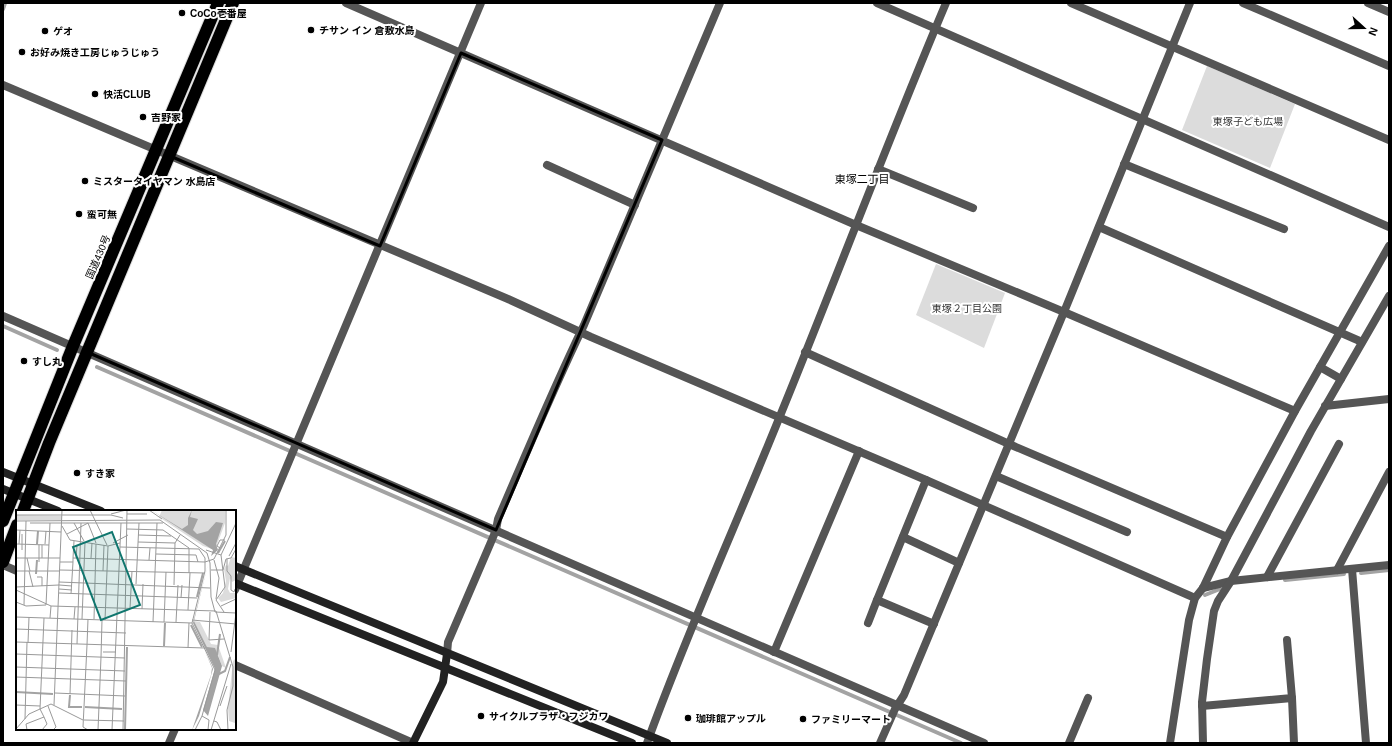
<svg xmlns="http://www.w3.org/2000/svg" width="1392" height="746" font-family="Arial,'Noto Sans JP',sans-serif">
  <rect width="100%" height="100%" fill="#fff"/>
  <!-- green -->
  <g fill="#dcdcdc">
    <path d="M1207,66L1295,104L1270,168L1182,130Z"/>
    <path d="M936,264L1005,293L984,348L916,315Z"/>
  </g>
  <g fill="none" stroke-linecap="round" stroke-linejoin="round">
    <!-- stream -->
    <g stroke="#a3a3a3" stroke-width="4">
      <path d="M3,9L5,3"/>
      <path d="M3,326L57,350"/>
      <path d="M97,367L961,743"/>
      <path d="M1361,573L1389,570"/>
      <path d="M1285,580L1344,574"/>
      <path d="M1205,595L1220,589"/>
    </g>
    <!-- highway casing -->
    <g stroke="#dbdbdb" stroke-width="14">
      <g id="highway">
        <path d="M23,511L49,443L233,3"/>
        <path d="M3,521L73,346L218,3"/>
        <path d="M3,562L17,525"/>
      </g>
    </g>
    <!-- street -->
    <g stroke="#555" stroke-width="8">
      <path d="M346,3L856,225L1064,312L1295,411"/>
      <path d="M877,3L1389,227"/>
      <path d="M1071,3L1389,140"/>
      <path d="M1243,3L1389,66"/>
      <path d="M1368,3L1389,12"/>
      <path d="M3,85L508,299L591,337L926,480L1195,598"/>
      <path d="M1124,164L1284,229"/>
      <path d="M547,165L635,205"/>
      <path d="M878,169L973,208"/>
      <path d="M1099,227L1362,342"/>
      <path d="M3,316L984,743"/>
      <path d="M805,352L1009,444L1227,537"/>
      <path d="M1320,367L1341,379"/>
      <path d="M1325,406L1389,399"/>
      <path d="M996,476L1127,532"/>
      <path d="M926,480L877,600L934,624"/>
      <path d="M903,537L959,563"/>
      <path d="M3,565L17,571"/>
      <path d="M1352,569L1366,743"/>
      <path d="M1337,570L1389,472"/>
      <path d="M1267,577L1339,444"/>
      <path d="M1203,588L1231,581L1389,565"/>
      <path d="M235,590L481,3"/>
      <path d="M868,623L877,600"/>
      <path d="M774,652L859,451"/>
      <path d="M447,654L448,642L491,542L496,530L498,519C526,454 553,389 584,325L720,3"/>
      <path d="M235,665L413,743"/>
      <path d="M1292,698L1294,743"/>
      <path d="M1202,706L1292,698L1287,640"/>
      <path d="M169,743L175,729"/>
      <path d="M647,743C687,632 736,525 780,416C836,279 888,140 946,3"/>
      <path d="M880,743L895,709L904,695L1064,312L1190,3"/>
      <path d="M1069,743L1088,698"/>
      <path d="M1170,743L1189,620L1195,598L1203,588L1227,537L1295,411L1389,246"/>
      <path d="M1203,743L1202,702L1207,659L1214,611L1218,601L1231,581L1311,431L1389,296"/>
    </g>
    <!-- secondary -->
    <g stroke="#222" stroke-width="8">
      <path d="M3,472L101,511"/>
      <path d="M3,489L58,511"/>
      <path d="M235,566L667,743"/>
      <path d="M235,583L632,743"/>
      <path d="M413,743L443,682L447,654"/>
    </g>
    <!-- highway -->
    <use href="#highway" stroke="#000" stroke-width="12"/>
  </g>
  <!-- marked area -->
  <path fill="none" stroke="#000" stroke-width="3" stroke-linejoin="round" d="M461,53L662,140L496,530L87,352L170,156L380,246Z"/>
  <!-- markers -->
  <g fill="#000" stroke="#fff" stroke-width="1.5">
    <circle cx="182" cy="13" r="4"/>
    <circle cx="311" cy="30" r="4"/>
    <circle cx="45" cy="31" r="4"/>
    <circle cx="22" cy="52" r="4"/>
    <circle cx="95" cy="94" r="4"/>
    <circle cx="143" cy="117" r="4"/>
    <circle cx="85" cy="181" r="4"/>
    <circle cx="79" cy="214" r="4"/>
    <circle cx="24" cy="361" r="4"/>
    <circle cx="77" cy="473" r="4"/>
    <circle cx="481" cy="716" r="4"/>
    <circle cx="688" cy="718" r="4"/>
    <circle cx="803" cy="719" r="4"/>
  </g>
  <g text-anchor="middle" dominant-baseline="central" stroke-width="4" stroke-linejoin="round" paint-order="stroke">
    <!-- poi labels -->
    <g font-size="10" font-weight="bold" fill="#000" stroke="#fff" text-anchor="start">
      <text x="190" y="13">CoCo壱番屋</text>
      <text x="319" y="30">チサン イン 倉敷水島</text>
      <text x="53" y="31">ゲオ</text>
      <text x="30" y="52">お好み焼き工房じゅうじゅう</text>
      <text x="103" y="94">快活CLUB</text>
      <text x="151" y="117">吉野家</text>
      <text x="93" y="181">ミスタータイヤマン 水島店</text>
      <text x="87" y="214">蛮可無</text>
      <text x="32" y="361">すし丸</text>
      <text x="85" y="473">すき家</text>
      <text x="489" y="716">サイクルプラザ・フジカワ</text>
      <text x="696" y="718">珈琲館アップル</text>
      <text x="811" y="719">ファミリーマート</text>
    </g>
    <!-- park labels -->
    <g font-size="10" fill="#333" stroke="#fff">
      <text x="1248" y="121">東塚子ども広場</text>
      <text x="967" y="308">東塚２丁目公園</text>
    </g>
    <!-- street labels -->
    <g font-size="10" fill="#000" stroke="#fff">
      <text transform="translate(98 257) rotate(-67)">国道430号</text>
    </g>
    <!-- neighbourhood labels -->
    <g font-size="11" fill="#000" stroke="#fff">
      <text x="862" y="179">東塚二丁目</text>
    </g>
  </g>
  <!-- overview -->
  <g transform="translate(16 510)">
    <rect width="220" height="220" fill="#fff"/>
    <path d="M146,0H209V13L199,40L187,36L143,7ZM0,5L46,6V10H0ZM215,47L220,48V70L216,72L214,68L212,79L214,83H220V88L205,92L202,88L207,83L210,71L208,59L210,55L212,56ZM178,111L184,112L195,134L202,135L210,158L206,156L202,145L191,137ZM220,148V216L219,213L213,211L212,198L217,151Z" fill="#dcdcdc"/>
    <path d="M135,0L166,19L172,15V8L176,0L174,7L182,9L177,20L181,24L192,21L200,12L207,13L200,34L202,40L195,46L197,40ZM192,54L178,111L191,137L199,138L206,156L192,206L187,200L199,159L177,113ZM188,139L197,159L183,206L176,220L195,165L196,158Z" fill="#a3a3a3"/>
    <path fill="none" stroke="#a3a3a3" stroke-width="2" d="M21,34L22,21M202,43L209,31M20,64L21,50M181,87L187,63M175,115L186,137M148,136L149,113M201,145L204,124M201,165L209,161L214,147M0,182L37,184M54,185L53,197H66M69,197L106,199M109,220L111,137"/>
    <path fill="none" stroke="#999" stroke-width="1" d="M74,0L91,35M133,0L146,9M95,4L110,0M111,4H131M0,5H95L107,8M0,11L144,10L191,43L194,53L195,87L199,102L220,103M14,13H147M58,13L68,31M46,16L54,30L92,36L104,33M111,19L147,20L173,38V63M0,20L45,22M51,24L72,13L80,33M122,25L155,26M122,32L159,33M97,33L112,25M0,34L33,35M3,34L4,20M29,34L30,21M23,35V52M104,37L183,39L189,48V61L176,113L199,160L186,206L179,220M204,38L201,36L204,30H209M6,40V24M190,40L205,45M140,44L180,45L182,52M213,46L220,33M0,48H44M11,48L14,61M26,48V35M57,48L58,31M60,48L61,35M75,48L76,33M198,49L210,25V0M211,49V61L215,66V80L218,82L219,79M133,50L134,38M198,50L203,68L200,89M44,52H57V48L189,52L198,49M44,60L189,63M195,60H207L210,49L215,48L220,39M0,61H44M13,61L17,77M87,61L88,35M21,67H26V76M43,72L194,78M120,74L123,13M43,75L56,76M158,75L159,33L164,25M0,77L43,75M43,79L56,80M0,80L35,96L200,101L217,157V176L211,200L212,220M43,83L181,88M55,84L57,52M165,88L166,75M0,92L10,96L30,95L34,13M8,95L10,11M205,96L220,89M114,98L116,61M126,99L127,74M172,100L174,63M194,102L193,130L208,129M208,102L200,90L209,77L205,45L220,13M0,107L176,113M28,108L24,199L28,207M34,108L35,96M58,109L59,97M66,109L69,32M78,109L80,34M89,110L92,36M176,110L220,114M137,112L141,13M148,112L150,62M160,112L162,75M0,119L110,123M0,132L189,138M12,133L13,107M61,134L65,13M71,135L67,217L72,220M71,135L72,109M172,138L173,113M87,142H100M215,142L220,103M0,144L109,148M85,147L86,110M0,157L109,161M0,167L110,171M39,183L109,186M54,184L56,120M0,195L24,196M38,195L46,0M32,196L40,217L37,220M204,196L211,176M186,206L193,210L192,220M9,209L11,132M68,210L108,211M198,211L201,212L205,220M0,219L13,204L35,194L67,210M11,220L10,214L28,207L31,214L26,220M82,220L85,147M96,220L105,13M107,220L111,0M195,220L215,154"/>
    <path fill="#0f766e" fill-opacity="0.15" stroke="#0f766e" stroke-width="2" d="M96,22L124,95L85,110L57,37Z"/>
    <rect width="220" height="220" fill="none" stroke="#000" stroke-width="2"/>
  </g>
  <!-- border -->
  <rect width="1392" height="746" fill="none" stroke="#000000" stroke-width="8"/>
  <!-- north arrow -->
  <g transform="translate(1364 28) rotate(111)" stroke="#ffffff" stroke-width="3" paint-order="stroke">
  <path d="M0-3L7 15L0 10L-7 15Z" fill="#000000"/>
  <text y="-6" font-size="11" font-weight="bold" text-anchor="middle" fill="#000000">N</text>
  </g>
</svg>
